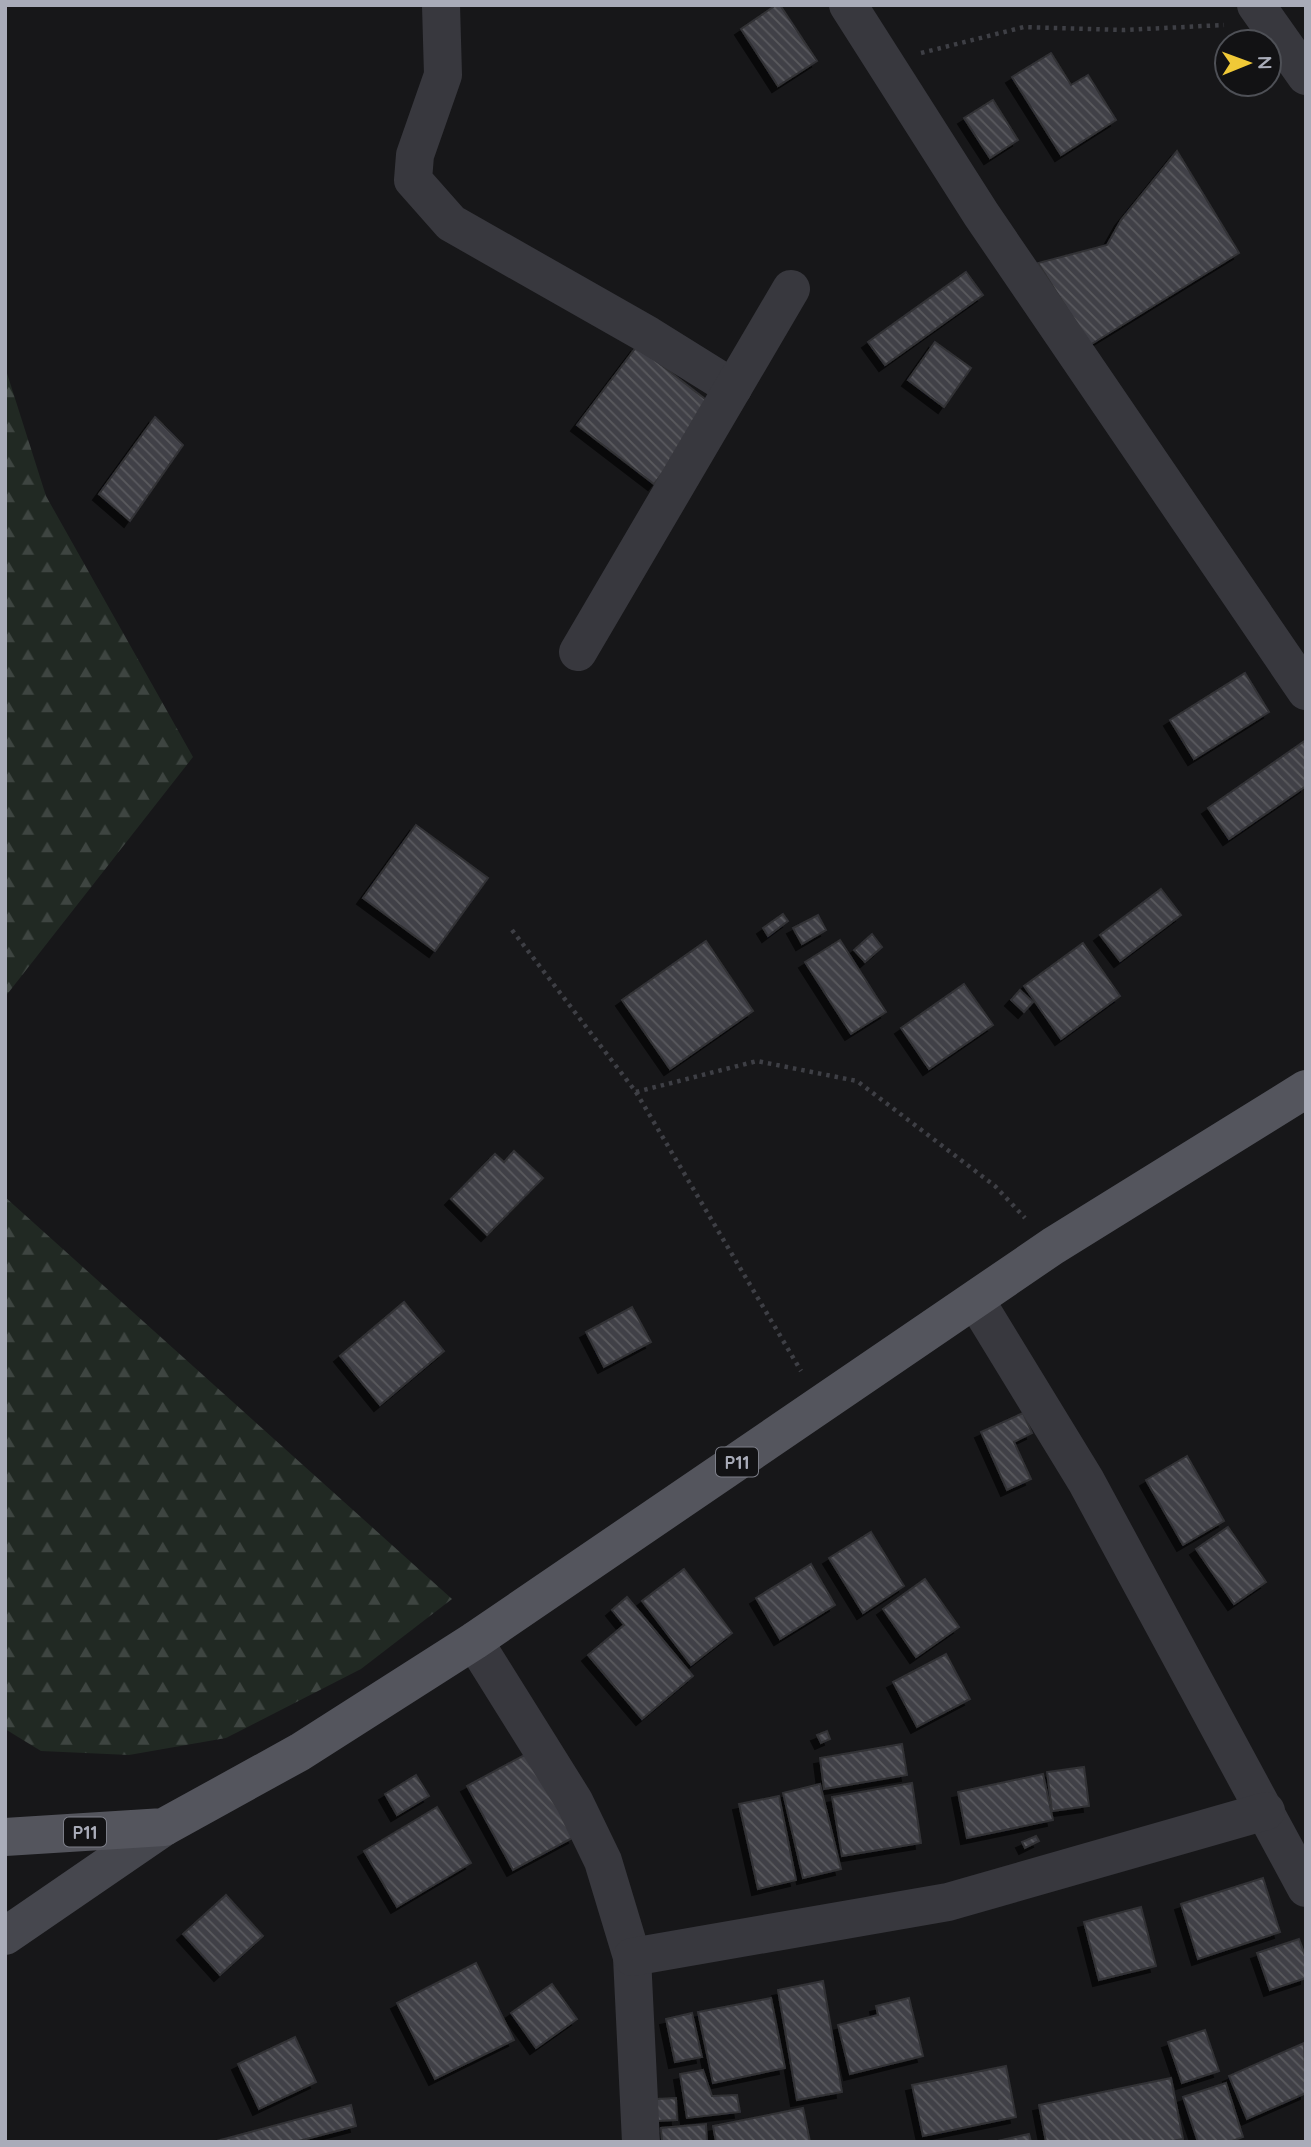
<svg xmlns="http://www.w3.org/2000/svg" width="1311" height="2147" font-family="Quicksand,sans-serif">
  <defs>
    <pattern id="forest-firs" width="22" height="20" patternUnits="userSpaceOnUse" patternTransform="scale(1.75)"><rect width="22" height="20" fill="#212923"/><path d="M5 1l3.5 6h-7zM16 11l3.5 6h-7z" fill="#3e4541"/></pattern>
    <pattern id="building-back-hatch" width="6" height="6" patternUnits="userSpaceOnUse" patternTransform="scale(1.75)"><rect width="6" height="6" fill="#414146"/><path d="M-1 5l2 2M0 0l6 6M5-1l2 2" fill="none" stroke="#5a5a5f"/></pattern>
    <filter id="shadow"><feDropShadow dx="-6" dy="6" stdDeviation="0" flood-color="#0009"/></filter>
  </defs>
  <rect width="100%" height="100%" fill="#171719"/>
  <!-- forest -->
  <g fill="url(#forest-firs)">
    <path d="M5,367L46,496L193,757L5,997Z"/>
    <path d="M5,1197L452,1599L361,1669L226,1738L129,1755L41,1751L5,1729Z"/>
  </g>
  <!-- building -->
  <g fill="url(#building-back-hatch)" stroke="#313135" stroke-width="2" filter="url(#shadow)">
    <path d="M776,5H780L817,61L778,86L741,29Z"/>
    <path d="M1051,53L1071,85L1088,75L1116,120L1061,155L1012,77Z"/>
    <path d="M993,100L1018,140L990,158L964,118Z"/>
    <path d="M1177,151L1239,253L1090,345L1038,263L1107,245L1121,220Z"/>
    <path d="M966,272L983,295L885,365L868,342Z"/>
    <path d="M935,342L971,368L944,407L908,380Z"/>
    <path d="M637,346L714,406L654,484L577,425Z"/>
    <path d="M155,417L183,445L130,521L99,494Z"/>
    <path d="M1245,673L1269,712L1194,759L1170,720Z"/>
    <path d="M1306,740V786L1229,839L1208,808Z"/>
    <path d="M416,825L488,878L435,951L363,898Z"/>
    <path d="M1161,889L1181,915L1120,961L1100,935Z"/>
    <path d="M783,914L788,921L768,936L763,928Z"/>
    <path d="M818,915L826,930L802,944L793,928Z"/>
    <path d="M872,934L882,947L865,962L854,950Z"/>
    <path d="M840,940L886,1012L851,1034L805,962Z"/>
    <path d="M706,941L753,1011L670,1069L622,1000Z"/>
    <path d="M1083,943L1120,996L1061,1039L1024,986Z"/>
    <path d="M964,984L993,1025L929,1069L901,1028Z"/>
    <path d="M1020,990L1033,1002L1024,1012L1011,1000Z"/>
    <path d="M514,1151L543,1178L487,1235L451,1199L495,1154L504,1162Z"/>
    <path d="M404,1302L444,1351L380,1405L340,1356Z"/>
    <path d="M632,1307L651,1342L604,1367L586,1332Z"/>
    <path d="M1023,1413L1032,1433L1014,1442L1031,1479L1007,1490L981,1432Z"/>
    <path d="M1187,1456L1224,1521L1183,1545L1146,1480Z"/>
    <path d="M1228,1527L1266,1582L1234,1604L1196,1549Z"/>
    <path d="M871,1532L904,1586L863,1613L829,1558Z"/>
    <path d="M811,1564L835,1605L780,1639L756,1598Z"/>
    <path d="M684,1569L732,1633L691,1665L642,1601Z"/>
    <path d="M925,1579L959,1627L916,1657L883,1609Z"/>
    <path d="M627,1597L693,1676L642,1719L588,1655L624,1625L612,1610Z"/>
    <path d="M946,1654L970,1699L917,1727L893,1682Z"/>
    <path d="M827,1731L830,1739L821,1743L817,1735Z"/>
    <path d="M902,1744L907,1775L824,1789L820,1758Z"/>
    <path d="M528,1753L574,1837L513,1870L467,1786Z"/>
    <path d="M1084,1767L1089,1806L1052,1811L1047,1772Z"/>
    <path d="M1043,1774L1053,1820L967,1838L958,1792Z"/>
    <path d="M416,1775L429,1796L397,1815L385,1794Z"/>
    <path d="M912,1783L921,1843L842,1856L832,1797Z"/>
    <path d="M820,1784L841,1869L803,1878L783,1793Z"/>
    <path d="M779,1796L796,1880L758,1889L739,1804Z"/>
    <path d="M437,1807L471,1863L397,1907L364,1851Z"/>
    <path d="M1036,1836L1039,1841L1025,1848L1022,1842Z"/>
    <path d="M1263,1878L1280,1932L1198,1959L1181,1904Z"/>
    <path d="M226,1895L263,1936L220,1975L183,1934Z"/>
    <path d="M1141,1907L1156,1966L1099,1980L1084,1922Z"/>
    <path d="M1299,1939L1306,1958V1978L1270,1990L1257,1953Z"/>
    <path d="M476,1963L514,2040L435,2079L397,2003Z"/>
    <path d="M823,1981L842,2092L797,2100L778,1990Z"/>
    <path d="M552,1984L577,2019L536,2048L511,2013Z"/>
    <path d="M771,1998L785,2068L713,2083L698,2012Z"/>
    <path d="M909,1998L923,2056L850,2074L838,2025L878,2015L876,2006Z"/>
    <path d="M692,2013L702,2057L675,2062L666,2019Z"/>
    <path d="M1205,2030L1219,2071L1182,2083L1168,2042Z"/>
    <path d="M295,2037L316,2082L259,2109L238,2064Z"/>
    <path d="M1304,2043L1306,2093L1247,2119L1229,2076Z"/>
    <path d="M1006,2066L1016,2117L923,2136L912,2085Z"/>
    <path d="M703,2070L712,2096L737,2095L740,2112L687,2118L680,2074Z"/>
    <path d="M1171,2078L1183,2139L1167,2142H1046L1039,2105Z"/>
    <path d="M1226,2083L1243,2137L1229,2142H1198L1183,2097Z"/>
    <path d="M676,2098L677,2120L657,2121L656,2099Z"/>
    <path d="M351,2105L356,2126L295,2142H213Z"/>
    <path d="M803,2108L810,2142H716L713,2126Z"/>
    <path d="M706,2124L707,2142H662L661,2128Z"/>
    <path d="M1029,2134L1031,2142H993Z"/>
  </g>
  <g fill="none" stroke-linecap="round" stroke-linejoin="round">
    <!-- path -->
    <g stroke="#3e3f45" stroke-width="4.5" stroke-dasharray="3.5 5" stroke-linecap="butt">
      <path d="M921,53L1024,27L1124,30L1224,25"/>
      <path d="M512,930L636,1092L757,1061L857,1081L995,1186L1025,1218"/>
      <path d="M636,1092L801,1371"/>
    </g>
    <!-- minor -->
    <g stroke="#38383e" stroke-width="38">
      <path d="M441,5L443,75L415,155L413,180L451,223L648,335L733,388"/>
      <path d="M848,5L981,214L1306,691"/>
      <path d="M1256,5L1306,76"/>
      <path d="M578,652L791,289"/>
      <path d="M976,1301L1086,1481L1306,1888"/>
      <path d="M474,1641L574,1801L603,1861L632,1957L641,2142"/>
      <path d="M632,1957L948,1902L1266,1811"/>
    </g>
    <!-- secondary -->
    <path stroke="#46474e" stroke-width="38" d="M5,1936L164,1827"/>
    <!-- primary -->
    <path stroke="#54555d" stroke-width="38" d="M5,1837L164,1827L300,1752L474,1641L1053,1246L1306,1089"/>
  </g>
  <g text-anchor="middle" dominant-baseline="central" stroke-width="7" stroke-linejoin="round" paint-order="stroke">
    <!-- shield labels -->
    <g fill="#121214" stroke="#7c7e88" stroke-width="2">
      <rect x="716" y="1447.5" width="42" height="29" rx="5"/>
      <rect x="64" y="1817.5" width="42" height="29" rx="5"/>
    </g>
    <g font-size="18" font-weight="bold" fill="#a9acb9">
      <text x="737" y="1462">P11</text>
      <text x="85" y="1832">P11</text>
    </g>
  </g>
  <!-- border -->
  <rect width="1311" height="2147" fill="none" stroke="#a9acb9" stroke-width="14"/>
  <!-- north arrow -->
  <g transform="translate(1248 63) rotate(89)"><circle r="33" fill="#121214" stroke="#4e5056" stroke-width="2"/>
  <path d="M0-5L12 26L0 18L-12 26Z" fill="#f0c937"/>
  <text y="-10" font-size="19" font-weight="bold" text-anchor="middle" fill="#a9acb9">N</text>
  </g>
</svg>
